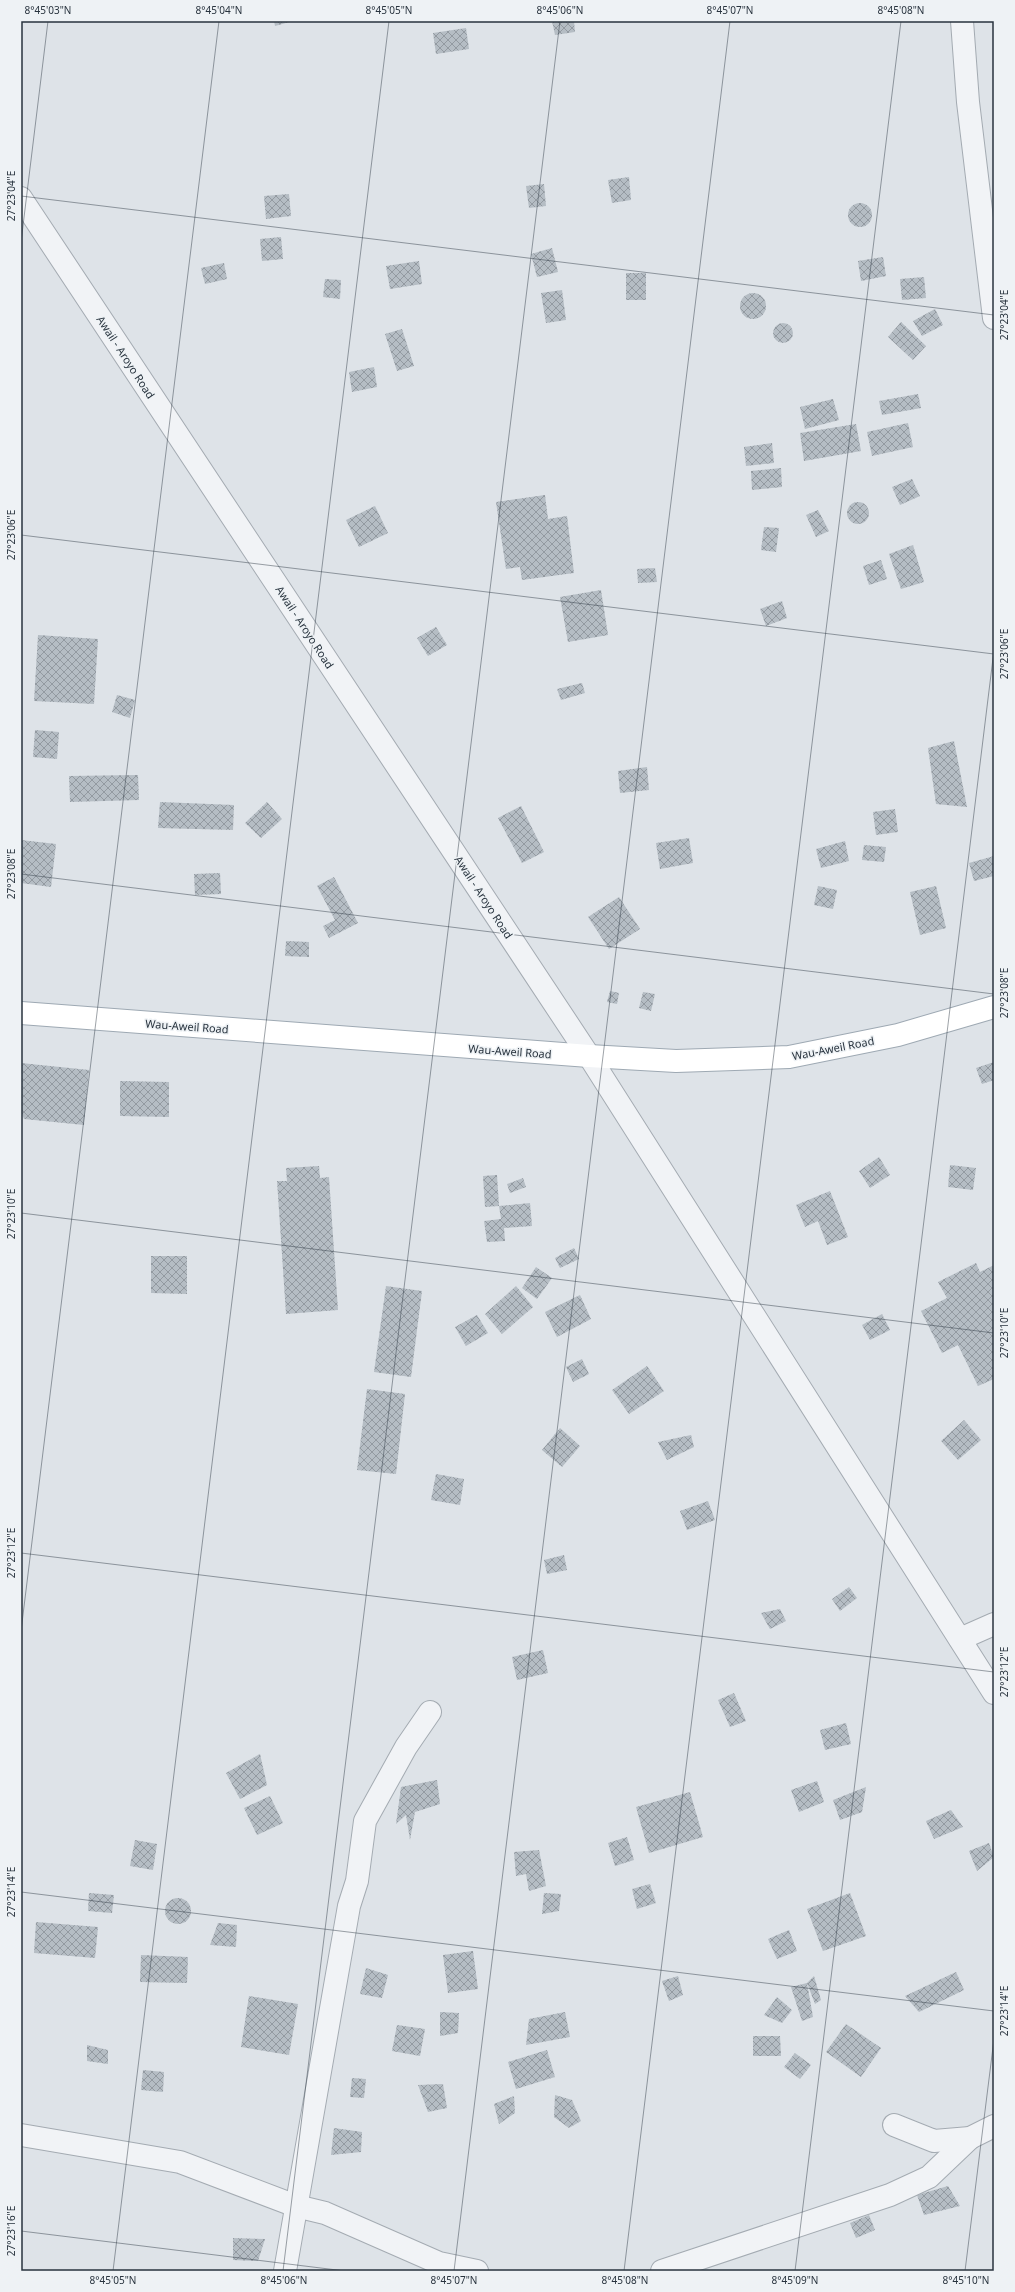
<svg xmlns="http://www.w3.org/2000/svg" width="1015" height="2292" font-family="'Noto Sans',sans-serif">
  <defs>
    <pattern id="building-cross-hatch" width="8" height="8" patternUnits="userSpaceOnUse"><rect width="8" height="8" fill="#b5bdc4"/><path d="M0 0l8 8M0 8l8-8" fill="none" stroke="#939aa1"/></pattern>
  </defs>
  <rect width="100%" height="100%" fill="#dee3e8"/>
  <!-- building -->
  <g fill="url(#building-cross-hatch)">
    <path d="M274,21H293L275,26Z"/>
    <path d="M552,21H574L575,32L555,35Z"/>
    <path d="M466,28L469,49L436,54L433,33Z"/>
    <path d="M629,177L631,200L612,203L608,180Z"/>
    <path d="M544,184L546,206L529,208L526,186Z"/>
    <path d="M289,194L291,216L266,219L264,196Z"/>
    <circle cx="860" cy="215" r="12"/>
    <path d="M281,237L283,259L262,261L260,239Z"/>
    <path d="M552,248L558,272L537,277L531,254Z"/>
    <path d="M883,257L886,276L861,281L858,261Z"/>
    <path d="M419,261L422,284L390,289L386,266Z"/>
    <path d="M224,263L227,279L205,284L201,268Z"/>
    <rect x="626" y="273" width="20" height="27"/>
    <path d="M924,277L926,298L902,300L900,279Z"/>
    <path d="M325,279L341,280L340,299L323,297Z"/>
    <path d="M562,290L566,320L546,323L541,293Z"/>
    <circle cx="753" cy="306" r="13"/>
    <path d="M935,309L943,325L922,336L913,321Z"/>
    <path d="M901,322L926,346L913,360L888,337Z"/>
    <circle cx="783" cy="333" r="10"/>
    <path d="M402,329L414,366L397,371L385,334Z"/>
    <path d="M374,367L377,387L352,392L349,372Z"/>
    <path d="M918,394L921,408L882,415L879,401Z"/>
    <path d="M833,399L839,420L805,429L800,407Z"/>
    <path d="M908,423L913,447L872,456L867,432Z"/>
    <path d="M856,424L861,451L804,461L800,433Z"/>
    <path d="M772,443L774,463L746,466L744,447Z"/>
    <path d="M781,468L782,487L752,490L751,471Z"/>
    <path d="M912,479L920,496L900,505L892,487Z"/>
    <path d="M545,495L548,519L567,516L574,573L522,580L520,567L506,569L496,502Z"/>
    <circle cx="858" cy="513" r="11"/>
    <path d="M375,506L388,533L359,547L346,520Z"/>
    <path d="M818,510L829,531L816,537L806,515Z"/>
    <path d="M764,527L779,528L776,552L761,550Z"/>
    <path d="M913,545L924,582L901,589L889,554Z"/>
    <path d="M881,560L887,579L869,585L863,566Z"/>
    <path d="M655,568L657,582L638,583L637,569Z"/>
    <path d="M601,590L608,635L568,642L560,597Z"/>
    <path d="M782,601L787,618L766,626L760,609Z"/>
    <path d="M436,627L447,645L428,656L417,638Z"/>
    <path d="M38,635L98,639L94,704L34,701Z"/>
    <path d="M582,683L585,693L561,700L557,689Z"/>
    <path d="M117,695L135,700L130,718L112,712Z"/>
    <path d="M35,730L59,732L57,759L33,757Z"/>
    <path d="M954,741L967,807L936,804L928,748Z"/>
    <path d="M647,767L649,790L620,793L618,771Z"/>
    <path d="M138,775L139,800L70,802L69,776Z"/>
    <path d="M160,802L234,805L233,830L158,828Z"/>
    <path d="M267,802L282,819L261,838L245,823Z"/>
    <path d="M521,806L544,852L522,863L498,818Z"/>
    <path d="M895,809L898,832L876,835L873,812Z"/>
    <path d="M689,838L693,863L660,869L656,843Z"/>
    <path d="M21,840L56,844L51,887L21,883Z"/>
    <path d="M845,841L849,861L821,868L816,849Z"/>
    <path d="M864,845L886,847L884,862L862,860Z"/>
    <path d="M994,856V876L974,881L969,863Z"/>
    <path d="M220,873L221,894L195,895L194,874Z"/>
    <path d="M334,877L358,923L329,938L323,926L335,920L317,886Z"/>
    <path d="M818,886L837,890L833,909L814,905Z"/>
    <path d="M936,886L946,928L920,935L910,892Z"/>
    <path d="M619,897L640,929L609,949L588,917Z"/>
    <path d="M286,941L309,942V957L285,956Z"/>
    <path d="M610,991L619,993L617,1004L607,1002Z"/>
    <path d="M643,992L655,994L651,1011L639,1008Z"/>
    <path d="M994,1062V1080L982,1084L976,1068Z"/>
    <path d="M21,1063L89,1070L84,1125L24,1119L21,1111Z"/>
    <path d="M120,1081L169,1082V1117L120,1116Z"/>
    <path d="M879,1157L890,1175L870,1188L859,1171Z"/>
    <path d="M950,1165L976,1168L973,1190L948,1187Z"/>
    <path d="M319,1166L320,1178L329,1177L338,1310L286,1314L277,1181H287L286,1168Z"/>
    <path d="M497,1175L499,1206L485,1207L483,1176Z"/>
    <path d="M523,1178L526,1187L510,1193L507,1184Z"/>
    <path d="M830,1191L848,1237L827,1245L818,1221L805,1227L796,1205Z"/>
    <path d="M530,1203L532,1226L504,1228L505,1241L487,1242L484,1221L501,1219L499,1206Z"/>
    <path d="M574,1248L579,1259L560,1268L555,1258Z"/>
    <path d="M151,1256H187V1294L151,1293Z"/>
    <path d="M976,1263L980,1272L994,1265V1379L978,1386L958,1345L942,1353L921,1311L947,1298L938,1282Z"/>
    <path d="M536,1267L552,1278L537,1299L522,1288Z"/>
    <path d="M386,1286L422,1291L411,1377L374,1372Z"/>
    <path d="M516,1286L533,1307L502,1334L485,1314Z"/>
    <path d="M580,1295L591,1319L557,1337L545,1312Z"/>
    <path d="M882,1314L890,1330L870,1340L862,1325Z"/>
    <path d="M477,1315L488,1333L466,1346L455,1327Z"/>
    <path d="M582,1359L589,1374L573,1382L566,1367Z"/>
    <path d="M647,1366L664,1391L629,1414L612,1390Z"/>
    <path d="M367,1389L405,1394L396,1474L357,1470Z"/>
    <path d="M964,1420L981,1440L958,1460L941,1441Z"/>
    <path d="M560,1428L580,1446L562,1467L542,1450Z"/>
    <path d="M691,1435L694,1447L667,1460L658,1442Z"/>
    <path d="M436,1474L464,1479L460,1505L431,1500Z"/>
    <path d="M708,1501L715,1520L687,1530L680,1511Z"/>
    <path d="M564,1555L567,1570L547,1574L544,1560Z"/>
    <path d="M849,1587L857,1598L840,1611L832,1599Z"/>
    <path d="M780,1609L786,1621L770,1629L761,1613Z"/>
    <path d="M543,1650L548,1673L517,1680L512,1657Z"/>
    <path d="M734,1693L746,1721L730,1727L718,1700Z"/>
    <path d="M846,1723L851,1744L825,1750L820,1730Z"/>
    <path d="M260,1754L267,1785L240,1799L226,1773Z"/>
    <path d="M437,1780L440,1804L415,1812L410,1840L406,1815L396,1824L401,1787Z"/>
    <path d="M817,1781L824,1802L799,1812L791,1790Z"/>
    <path d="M866,1787L862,1812L840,1820L833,1800Z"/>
    <path d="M690,1792L703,1837L649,1853L636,1807Z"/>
    <path d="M270,1796L283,1823L257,1835L244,1808Z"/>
    <path d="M951,1810L963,1827L934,1839L926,1821Z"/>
    <path d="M627,1837L634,1860L615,1866L608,1843Z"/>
    <path d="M135,1840L157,1844L153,1870L130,1866Z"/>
    <path d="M989,1843L994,1857L977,1871L969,1851Z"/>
    <path d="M539,1850L546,1886L529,1891L526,1874L516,1876L514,1852Z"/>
    <path d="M650,1884L656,1903L637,1909L632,1889Z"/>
    <path d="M89,1893L114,1895L112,1913L88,1911Z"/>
    <path d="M544,1893L561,1894L559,1911L542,1914Z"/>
    <path d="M850,1893L866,1936L823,1951L807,1909Z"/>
    <circle cx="178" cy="1911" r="13"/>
    <path d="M36,1922L98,1927L95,1958L34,1953Z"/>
    <path d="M218,1923L237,1925L236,1947L210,1945Z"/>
    <path d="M789,1930L797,1951L777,1959L768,1939Z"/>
    <path d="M473,1951L478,1989L448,1993L443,1955Z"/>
    <path d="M141,1955L188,1957L187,1983L140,1982Z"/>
    <path d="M366,1968L388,1975L382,1998L360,1994Z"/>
    <path d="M956,1972L964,1990L919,2012L905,1996Z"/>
    <path d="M678,1976L683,1995L669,2001L662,1981Z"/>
    <path d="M814,1976L821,2000L815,2004L807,1983Z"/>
    <path d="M807,1983L813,2017L802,2021L791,1987Z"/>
    <path d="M249,1996L298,2004L289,2055L241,2047Z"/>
    <path d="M777,1997L792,2010L782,2023L764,2015Z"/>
    <path d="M440,2012L459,2013L458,2033L440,2036Z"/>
    <path d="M565,2012L570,2037L526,2045L529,2019Z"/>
    <path d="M846,2024L881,2048L861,2077L826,2052Z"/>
    <path d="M397,2025L425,2029L420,2056L392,2051Z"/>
    <path d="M753,2036H780L781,2056H753Z"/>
    <path d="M87,2045L108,2050V2064L87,2061Z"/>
    <path d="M547,2050L555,2077L516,2089L508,2062Z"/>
    <path d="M795,2053L811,2065L800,2079L784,2067Z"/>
    <path d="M143,2070L164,2072L163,2092L141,2090Z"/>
    <path d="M352,2078L366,2079L364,2098L350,2097Z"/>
    <path d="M443,2084L447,2108L428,2112L418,2085Z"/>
    <path d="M555,2095L572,2100L581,2121L569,2128L554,2117Z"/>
    <path d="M514,2096L515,2113L499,2124L494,2104Z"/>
    <path d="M334,2128L362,2132L361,2152L331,2155Z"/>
    <path d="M948,2186L960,2206L924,2215L917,2195Z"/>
    <path d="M869,2215L875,2230L856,2238L850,2223Z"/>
    <path d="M233,2238L265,2239L258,2261L233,2260Z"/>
  </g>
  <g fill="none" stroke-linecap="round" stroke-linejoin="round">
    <!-- minor casing -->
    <g stroke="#a4abb2" stroke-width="24">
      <g id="minor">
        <path d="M962,21L968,102L994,318"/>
        <path d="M21,198L589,1056L994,1693"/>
        <path d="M960,1639L994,1624"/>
        <path d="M894,2125L934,2141L970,2138L994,2126"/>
        <path d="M21,2135L180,2162L296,2206L325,2213L439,2263L477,2271"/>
        <path d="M285,2271L349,1906L357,1881L365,1821L406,1747L430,1712"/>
        <path d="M662,2271L890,2195L929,2177L970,2138"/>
      </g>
    </g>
    <!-- major casing -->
    <g stroke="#9ea9b3" stroke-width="24">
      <path id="major" d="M21,1013L589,1056L676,1061L789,1057L898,1035L994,1007"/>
    </g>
    <!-- minor -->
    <use href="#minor" stroke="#f1f3f6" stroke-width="22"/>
    <!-- major -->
    <use href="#major" stroke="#fff" stroke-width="22"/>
  </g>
  <!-- ticks -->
  <path fill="none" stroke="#28333e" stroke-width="1" stroke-opacity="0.45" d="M21,196L994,315M21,242L48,21M21,535L994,654M21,874L994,994M21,1213L994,1333M21,1553L994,1672M21,1631L219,21M21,1892L994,2011M21,2231L345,2271M113,2271L389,21M283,2271L560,21M454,2271L730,21M624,2271L901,21M795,2271L994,650M965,2271L994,2039"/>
  <g text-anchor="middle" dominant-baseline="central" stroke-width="3" stroke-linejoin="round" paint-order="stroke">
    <!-- street labels -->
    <g font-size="11" fill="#28333e" stroke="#eef2f5">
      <text transform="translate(126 357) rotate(57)">Awail - Aroyo Road</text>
      <text transform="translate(305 627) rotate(57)">Awail - Aroyo Road</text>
      <text transform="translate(484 897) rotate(57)">Awail - Aroyo Road</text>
      <text transform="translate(187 1026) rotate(4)">Wau-Aweil Road</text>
      <text transform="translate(833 1048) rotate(-11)">Wau-Aweil Road</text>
      <text transform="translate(510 1051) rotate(4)">Wau-Aweil Road</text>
    </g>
  </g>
  <!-- border -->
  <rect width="1015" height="2292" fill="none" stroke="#eef2f5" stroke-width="44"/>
  <rect x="22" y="22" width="971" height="2248" fill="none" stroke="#28333e" stroke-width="1.5"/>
  <g font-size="10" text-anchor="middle" fill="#28333e">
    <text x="48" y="14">8°45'03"N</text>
    <text x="219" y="14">8°45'04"N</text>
    <text x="389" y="14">8°45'05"N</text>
    <text x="560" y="14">8°45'06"N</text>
    <text x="730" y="14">8°45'07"N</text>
    <text x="901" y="14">8°45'08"N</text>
    <text transform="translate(11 196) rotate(-90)" y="4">27°23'04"E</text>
    <text transform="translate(1004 315) rotate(-90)" y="4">27°23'04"E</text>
    <text transform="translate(11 535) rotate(-90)" y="4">27°23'06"E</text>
    <text transform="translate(1004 654) rotate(-90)" y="4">27°23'06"E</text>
    <text transform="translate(11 874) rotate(-90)" y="4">27°23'08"E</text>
    <text transform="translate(1004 993) rotate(-90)" y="4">27°23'08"E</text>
    <text transform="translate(11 1214) rotate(-90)" y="4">27°23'10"E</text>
    <text transform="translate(1004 1333) rotate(-90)" y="4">27°23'10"E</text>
    <text transform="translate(11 1553) rotate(-90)" y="4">27°23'12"E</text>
    <text transform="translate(1004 1672) rotate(-90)" y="4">27°23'12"E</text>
    <text transform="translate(11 1892) rotate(-90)" y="4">27°23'14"E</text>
    <text transform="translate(1004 2011) rotate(-90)" y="4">27°23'14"E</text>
    <text transform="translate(11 2231) rotate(-90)" y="4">27°23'16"E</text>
    <text x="113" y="2284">8°45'05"N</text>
    <text x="284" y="2284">8°45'06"N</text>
    <text x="454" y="2284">8°45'07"N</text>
    <text x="625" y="2284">8°45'08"N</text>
    <text x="795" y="2284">8°45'09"N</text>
    <text x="966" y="2284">8°45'10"N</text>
  </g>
</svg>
